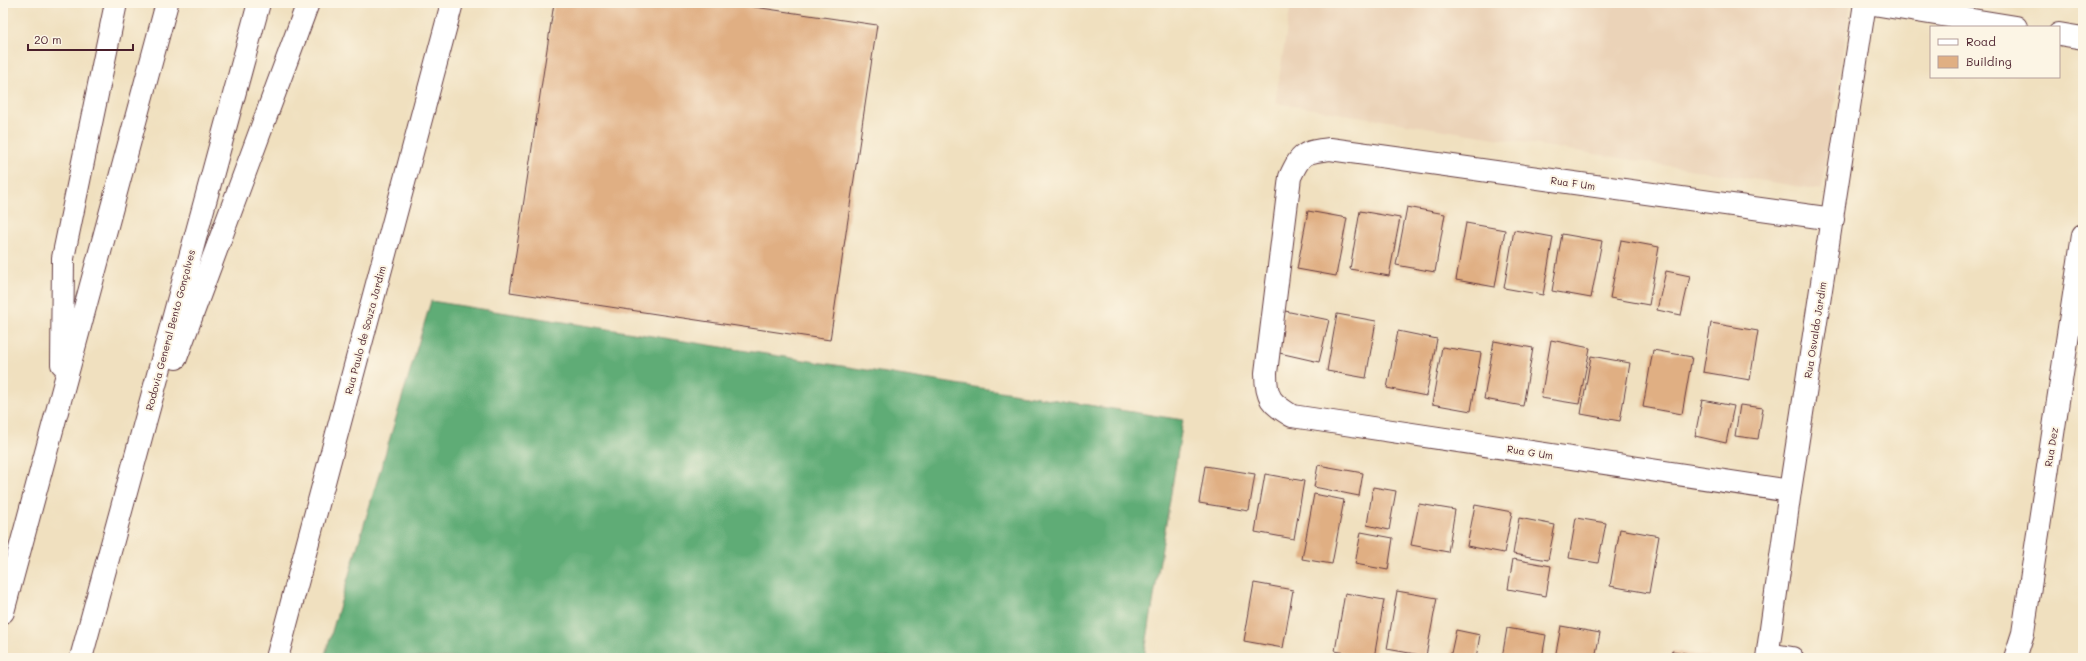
<svg xmlns="http://www.w3.org/2000/svg" width="2086" height="661" font-family="Mali,sans-serif">
  <rect width="100%" height="100%" fill="#fcf5e5"/>
  <filter id="ink" filterUnits="userSpaceOnUse"><feTurbulence type="fractalNoise" baseFrequency=".025" numOctaves="2"/><feDisplacementMap in="SourceGraphic" scale="8" xChannelSelector="R" yChannelSelector="G"/><feConvolveMatrix kernelMatrix="1 2 1 2 8 2 1 2 1" color-interpolation-filters="sRGB"/></filter>
  <filter id="wash" filterUnits="userSpaceOnUse"><feTurbulence type="fractalNoise" baseFrequency=".012" numOctaves="4" result="noise"/><feDisplacementMap in="SourceGraphic" scale="16" xChannelSelector="R" yChannelSelector="G"/><feGaussianBlur stdDeviation="0.9" result="paint"/><feColorMatrix in="noise" values="0 0 0 0 0 0 0 0 0 0 0 0 0 0 0 0 0 1.4 0 .05"/><feComposite in="paint" operator="in"/></filter>
  <g filter="url(#wash)">
    <rect width="100%" height="100%" fill="#f0e0bf"/>
    <!-- built -->
    <path fill="#ebd3b8" d="M1291,3H1851L1821,190L1275,103Z"/>
    <!-- forest -->
    <path fill="#5fac76" stroke="#546650" d="M431,301L1183,420L1144,658H324Z"/>
    <g id="blocks">
      <!-- building -->
      <g fill="#e0af83">
        <path d="M554,3H727L877,25L830,340L510,292Z"/>
        <path d="M1407,207L1445,214L1435,272L1396,265Z"/>
        <path d="M1308,211L1347,218L1336,276L1297,269Z"/>
        <path d="M1360,211L1400,218L1389,276L1350,269Z"/>
        <path d="M1466,223L1505,230L1495,287L1456,280Z"/>
        <path d="M1514,230L1553,237L1543,295L1504,288Z"/>
        <path d="M1562,234L1602,241L1591,298L1552,291Z"/>
        <path d="M1621,240L1659,247L1649,305L1610,298Z"/>
        <path d="M1666,271L1690,276L1681,315L1657,310Z"/>
        <path d="M1285,311L1329,320L1319,362L1275,352Z"/>
        <path d="M1337,314L1376,321L1366,378L1327,371Z"/>
        <path d="M1711,323L1758,331L1750,380L1703,372Z"/>
        <path d="M1398,331L1437,339L1426,396L1387,388Z"/>
        <path d="M1551,340L1590,348L1579,404L1541,398Z"/>
        <path d="M1494,341L1533,348L1523,406L1484,399Z"/>
        <path d="M1442,347L1481,353L1471,411L1432,404Z"/>
        <path d="M1653,350L1692,357L1682,414L1643,407Z"/>
        <path d="M1591,356L1630,363L1620,421L1581,414Z"/>
        <path d="M1702,400L1734,406L1726,443L1695,436Z"/>
        <path d="M1740,405L1763,408L1758,439L1735,436Z"/>
        <path d="M1318,465L1363,473L1359,496L1314,487Z"/>
        <path d="M1205,466L1255,474L1249,511L1199,503Z"/>
        <path d="M1265,474L1304,481L1294,539L1255,532Z"/>
        <path d="M1373,487L1396,491L1389,530L1367,525Z"/>
        <path d="M1314,494L1344,500L1332,564L1302,559Z"/>
        <path d="M1419,504L1455,510L1448,552L1411,545Z"/>
        <path d="M1475,505L1512,512L1504,553L1467,546Z"/>
        <path d="M1519,518L1555,525L1548,560L1513,554Z"/>
        <path d="M1576,518L1606,523L1598,563L1569,558Z"/>
        <path d="M1620,529L1659,536L1649,593L1610,586Z"/>
        <path d="M1361,532L1393,538L1388,570L1355,564Z"/>
        <path d="M1513,559L1551,566L1546,596L1508,589Z"/>
        <path d="M1254,583L1293,590L1283,648L1244,641Z"/>
        <path d="M1397,591L1437,598L1426,656L1387,649Z"/>
        <path d="M1345,593L1384,600L1374,658L1335,651Z"/>
        <path d="M1561,626L1600,633L1595,658H1555Z"/>
        <path d="M1507,628L1546,635L1542,658H1502Z"/>
        <path d="M1456,630L1480,635L1476,658H1450Z"/>
        <path d="M1672,651L1708,657V658H1670Z"/>
      </g>
    </g>
  </g>
  <g filter="url(#ink)">
    <use href="#blocks" fill-opacity="0" stroke="#633c41" stroke-width="1"/>
    <g fill="none" stroke-linecap="round" stroke-linejoin="round">
      <!-- street casing -->
      <g stroke="#633c41" stroke-width="24">
        <g id="street">
          <path d="M1790,491L1292,416C1271,403 1266,399 1266,373L1290,177C1301,153 1304,152 1330,149L1833,219"/>
          <path d="M1768,654L1792,658"/>
          <path d="M277,658L452,3"/>
          <path d="M2015,658L2023,633L2083,235"/>
        </g>
      </g>
      <!-- secondary casing -->
      <g stroke="#633c41" stroke-width="24">
        <g id="secondary">
          <path d="M1867,3L2016,27"/>
          <path d="M2059,34L2083,38"/>
          <path d="M1767,658L1790,491L1865,3"/>
        </g>
      </g>
      <!-- highway casing -->
      <g stroke="#633c41" stroke-width="24">
        <g id="highway">
          <path d="M176,358L308,3"/>
          <path d="M62,364L63,258L116,3"/>
          <path d="M3,612L167,3"/>
          <path d="M81,658L259,3"/>
        </g>
      </g>
      <!-- street -->
      <use href="#street" stroke="#fff" stroke-width="22"/>
      <!-- secondary -->
      <use href="#secondary" stroke="#fff" stroke-width="22"/>
      <!-- highway -->
      <use href="#highway" stroke="#fff" stroke-width="22"/>
    </g>
  </g>
  <g text-anchor="middle" dominant-baseline="central" stroke-width="4" stroke-linejoin="round" paint-order="stroke">
    <!-- street labels -->
    <g font-size="10" fill="#4a1f2b" stroke="#fcf5e5">
      <text transform="translate(1573 183) rotate(8)">Rua F Um</text>
      <text transform="translate(170 330) rotate(-75)">Rodovia General Bento Gonçalves</text>
      <text transform="translate(365 330) rotate(-75)">Rua Paulo de Souza Jardim</text>
      <text transform="translate(1815 330) rotate(-81)">Rua Osvaldo Jardim</text>
      <text transform="translate(2051 447) rotate(-81)">Rua Dez</text>
      <text transform="translate(1530 452) rotate(9)">Rua G Um</text>
    </g>
  </g>
  <!-- margin -->
  <rect width="2086" height="661" fill="none" stroke="#fcf5e5" stroke-width="16"/>
  <!-- legend -->
  <rect x="1930" y="26" width="130" height="52" fill="#fcf5e5" stroke="#b59f9b"/>
  <rect x="1938" y="39" width="20" height="6" fill="#ffffff" stroke="#b59f9b"/>
  <text x="1966" y="46" font-size="12" fill="#4a1f2b">Road</text>
  <rect x="1938" y="56" width="20" height="12" fill="#e0af83" stroke="#b59f9b"/>
  <text x="1966" y="66" font-size="12" fill="#4a1f2b">Building</text>
  <!-- scale -->
  <path d="M28 44v6h105v-6" fill="none" stroke="#4a1f2b" stroke-width="2"/>
  <text x="34" y="44" font-size="12" fill="#4a1f2b" stroke="#fcf5e5" stroke-width="3" paint-order="stroke">20 m</text>
</svg>
